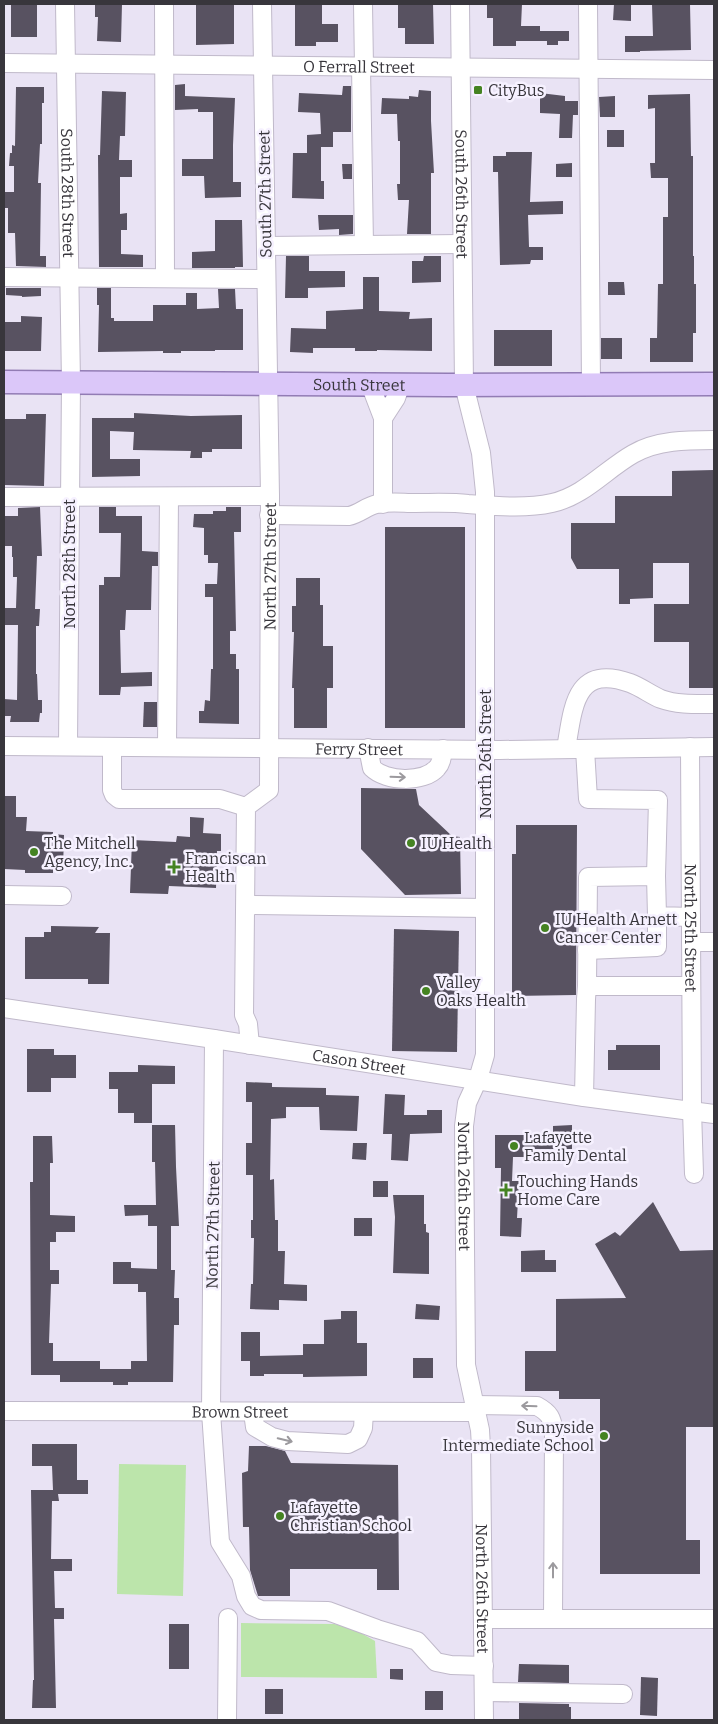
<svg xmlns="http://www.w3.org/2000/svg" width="718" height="1724" font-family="Bitter,serif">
  <rect width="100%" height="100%" fill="#e9e3f4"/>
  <!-- green -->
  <g fill="#bce5ab">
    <path d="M119,1464L186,1465L183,1596L117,1594Z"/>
    <path d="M241,1623L334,1624L352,1628L375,1641L377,1678L241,1677Z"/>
  </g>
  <!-- building -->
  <g fill="#585261">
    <rect x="11" y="4" width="26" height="33"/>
    <path d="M95,4H122L121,42L97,41L98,17H95Z"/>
    <path d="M196,4H234V44L196,45Z"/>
    <path d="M295,4H322V24H338V42H316V46H295Z"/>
    <path d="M398,4H433L434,44H405V28H398Z"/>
    <path d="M487,4H522L521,26H540V31H569V41H558V45H547V41H516V46H493V18H487Z"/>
    <path d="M614,4H631V21L613,20Z"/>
    <path d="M652,4H690L691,50L640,51V52H625V36H653Z"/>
    <path d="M185,84V96L235,98L233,145V182H241V197L205,198L204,176H182V159H213V112H198V109L175,110V85Z"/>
    <path d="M343,86H351V132H333V147H321V181H324V199L292,198L293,153H307V135L321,134L320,113L298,112L299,93L342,95Z"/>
    <path d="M16,87H44V103H42V144H40L38,183H41L40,256H46V267L16,266L15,233H8V208H4V192H14V166H9L10,153H12V145L15,146Z"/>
    <path d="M419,90L431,91V121L434,173H431V234H407L409,200H398L397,184H400V141H398L397,114H381L382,98L409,99V96L418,97Z"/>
    <path d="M102,91L126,92L125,136H120L119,160H132V177H120V214L127,213V230H121V254L143,255V267H99L98,155H100Z"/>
    <path d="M540,93L565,96V101H578V115H573L572,138H559L560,114L540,113Z"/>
    <path d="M690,94L691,156H693V256H694V284H696V333H693V362H650V338H657L658,284H663V217H668V178H651L650,163H655V108L648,109V95Z"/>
    <path d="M615,96V117H600L599,97Z"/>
    <rect x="607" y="130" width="17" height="17"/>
    <path d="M506,152H532L530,202L563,201V214L528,215L529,247H543V260H531L530,264L500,265L498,172H493V156H506Z"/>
    <path d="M572,163V177H556V164Z"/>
    <path d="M342,164H352V179H343Z"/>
    <path d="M318,215H353V234L339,235V229L319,230Z"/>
    <path d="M215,220H242L243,267H235V268H192V252L215,251Z"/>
    <path d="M286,256H309V271H345V287L308,288V298H285Z"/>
    <path d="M424,256H441V282L412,283V261H423Z"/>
    <path d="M363,277H379V311L410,312L409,319L432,318V351L377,350V351H355V348H313V353L290,352L291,328L326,329V311L363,309Z"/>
    <path d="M608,282H624L625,295H608Z"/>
    <path d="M6,288H41V296L22,297V296L6,295Z"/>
    <path d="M97,288H111V318H114V321H153V305H186V293H197V309L219,308L218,289H235L236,309H243V350H215V351H181V353H163V351L98,352L99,305H97Z"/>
    <path d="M21,316L42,317L41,351H4V322H21Z"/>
    <rect x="494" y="330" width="58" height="36"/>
    <rect x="601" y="338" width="21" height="21"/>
    <path d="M134,413L191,416L242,415V449H212V452H202V458H190L191,451L133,450L134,432L110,431V459H140V476L92,477V418H134Z"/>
    <path d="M26,414H46L44,486L4,485V419H26Z"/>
    <path d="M714,470V688H689V642H654V604H689V563H653V598L630,599V604H619V569H577L571,558V523H615V496H672V471Z"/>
    <path d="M40,507L42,556H37L35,609H40L39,626H36V674H37L38,700H42V713H40L39,722H10L11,716H4V699L17,700L18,625H4V608H16L17,577H13V557H12V546H4V516H18V508Z"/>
    <path d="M99,507H116V516H142V551L158,552V566H152L151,610H126L125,630H120L121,673L152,672V686L121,687L120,695H99V585H104V577H120L121,533H99Z"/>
    <path d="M226,507H241V532H234L236,631H230V654H236V669H239V724L199,723V711H204L205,700L210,701L211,669H213V597H205V584H217L218,563H208V555H204V528L193,527L194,514H213V511H226Z"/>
    <rect x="385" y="527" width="80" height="201"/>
    <path d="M296,578H320V605H323V646H333V688H327V728H294V688H292L294,632H292V606H296Z"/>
    <path d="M144,702H157V727H143Z"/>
    <path d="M361,788L416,789L419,805L452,836L460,837L461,894L405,895L361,849Z"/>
    <path d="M4,796H16V817H27L26,831L53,832V834L64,835L63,869H53V873H25V870L4,869Z"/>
    <path d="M190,817L204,818L203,833L221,834V851H217L216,888L169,886L168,894L130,893L132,840L176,842L177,836L190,837Z"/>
    <path d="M516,825H577L576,995L512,996V854H516Z"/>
    <path d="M51,926L99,927L95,933H110L109,984H88V979H25V937H44V932H51Z"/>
    <path d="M394,929L459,931L457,1052L392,1051Z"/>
    <path d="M616,1045H660V1070H608V1050H616Z"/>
    <path d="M27,1049H54V1055H76V1078H51V1092H27Z"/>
    <path d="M138,1065L175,1066V1084H152V1123H134V1113H118V1089H109V1072H138Z"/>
    <path d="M246,1082L272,1083V1087L326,1088V1095L359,1096L357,1131L320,1130L319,1107H286V1118L271,1119L270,1180L274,1179L275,1220H278V1251H285L284,1284L307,1285V1301L279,1300V1310L250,1309L251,1284H253L254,1238H251V1220H253V1175H246V1143H252V1102H246Z"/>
    <path d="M385,1094L405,1095L404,1115H427V1110H442V1133L410,1134L408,1161L391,1160L392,1134H383Z"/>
    <path d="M152,1125H175L176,1167L179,1226H171V1270H175L174,1298H179V1325H174L173,1382H128V1385H113V1382H60V1375H31L30,1182H33V1136H52L53,1163H50V1215L75,1216V1232H56V1242H50V1270H59V1284H51L49,1343H53V1361H100V1369H131V1361H147L146,1292H138V1284H113V1262H131V1268L157,1269V1226H148V1215L125,1216L124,1205H156L155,1162H152Z"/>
    <path d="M572,1125V1149H533V1157H513L512,1181H519L517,1218H522L521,1237L500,1236L501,1168H495V1135H553V1126Z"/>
    <path d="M353,1143H367L366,1160L352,1159Z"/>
    <rect x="373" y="1181" width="15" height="16"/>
    <path d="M393,1195H424V1224H426V1232L429,1233V1274L393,1273L395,1217Z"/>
    <path d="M551,1195L562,1196V1207H551Z"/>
    <path d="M653,1202L680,1251L714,1250V1427H686V1540H700V1574H600V1399H559V1391H525V1351H556V1299L626,1298L595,1244L615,1232L620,1236Z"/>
    <rect x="354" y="1218" width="18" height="18"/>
    <path d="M545,1250V1260H556V1272H521V1251Z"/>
    <path d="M416,1304L440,1306L439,1320L415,1319Z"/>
    <path d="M341,1311H357V1343H367V1376L303,1377V1374H264V1376H250V1361H241V1332H260V1356L303,1355V1344H324V1320L341,1319Z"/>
    <rect x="413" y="1358" width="20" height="20"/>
    <path d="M32,1444H77V1480H88V1494H58L59,1501H52L51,1559H72V1571H54L55,1608H64V1619H54L56,1708H32L33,1680H34L31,1490H53L52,1466H32Z"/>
    <path d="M249,1446H266L285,1451L291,1463L398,1465L399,1590H377V1569H290V1596H258L250,1570L249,1527H243L242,1473L248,1471Z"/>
    <rect x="169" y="1624" width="20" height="45"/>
    <path d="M519,1664L569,1665V1683L518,1682Z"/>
    <path d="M390,1669H403V1680L390,1679Z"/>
    <path d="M641,1677L658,1678L657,1716L640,1715Z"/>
    <rect x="265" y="1689" width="18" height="25"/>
    <rect x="425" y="1691" width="18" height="19"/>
    <path d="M519,1703L569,1704V1707H571V1719L519,1720Z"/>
  </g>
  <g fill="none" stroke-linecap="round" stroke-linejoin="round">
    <!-- minor casing -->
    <g stroke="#c0b9ca" stroke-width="20">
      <g id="minor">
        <path id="s1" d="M65,4L71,383L68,746"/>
        <path d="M164,4L165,278"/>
        <path d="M363,4L364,67"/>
        <path id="s2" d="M460,4L464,385L481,453L485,492V1055L478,1079L467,1103L464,1126L466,1365L480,1430L481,1447L484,1720"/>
        <path d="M588,4L591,385"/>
        <path id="s3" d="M4,63L714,70"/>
        <path d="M361,67L364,245"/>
        <path d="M266,246L462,244"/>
        <path d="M4,277L266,279"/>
        <path d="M370,384L383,418L396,398L401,384"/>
        <path d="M4,497L270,496"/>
        <path d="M383,504V418"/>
        <path d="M269,515L349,516C359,514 367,506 377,504C388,501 403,503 415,503C433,503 451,502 468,504C495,506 525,509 552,503C584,496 605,470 633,454C657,440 687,440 714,440"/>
        <path id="s4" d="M4,746L500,750L714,747"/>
        <path d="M112,747V790L114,795L119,799H220L246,807"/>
        <path d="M167,747L169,497"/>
        <path id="s5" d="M690,747L692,1110L694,1174"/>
        <path d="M368,748L372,768C386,782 424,783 437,768C442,763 442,755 443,749"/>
        <path d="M566,749C573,709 574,663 630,683C641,687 651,695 661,699C677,705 697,704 714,704"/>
        <path d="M585,749L588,799L658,800L656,876"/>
        <path d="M4,895L62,896"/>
        <path d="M246,905L485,908"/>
        <path d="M691,942H714"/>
        <path d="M587,950L657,947V916"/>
        <path d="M691,986H587L588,877L656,876L657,916L691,917"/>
        <path id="s6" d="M4,1008L214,1039L584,1097L714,1114"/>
        <path d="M214,1039L211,1412L220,1542L241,1576L246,1596L252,1606L261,1610L328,1611L377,1629L417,1641L436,1662L451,1665L484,1666"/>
        <path id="s7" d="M250,1045L248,1024L244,1015L246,807L269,790L270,496L262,4"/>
        <path d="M584,1097L586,999L587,986"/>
        <path d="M474,1405L537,1406C550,1413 552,1418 554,1432L553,1619"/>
        <path id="s8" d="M4,1411L476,1412"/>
        <path d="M253,1412L255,1427L272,1437L287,1441L348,1444L358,1439L363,1428L364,1412"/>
        <path d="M483,1619H714"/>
        <path d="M484,1692L623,1694"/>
        <path d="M227,1720L228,1618"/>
      </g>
    </g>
    <!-- major casing -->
    <g stroke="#927cb4" stroke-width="25">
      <g id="major">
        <path id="s9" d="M4,382L448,385L714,384"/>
      </g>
    </g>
    <!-- minor -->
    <use href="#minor" stroke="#fff" stroke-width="18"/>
    <!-- major -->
    <use href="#major" stroke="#dbc7f9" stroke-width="22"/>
  </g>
  <!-- one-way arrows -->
  <defs><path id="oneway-shaft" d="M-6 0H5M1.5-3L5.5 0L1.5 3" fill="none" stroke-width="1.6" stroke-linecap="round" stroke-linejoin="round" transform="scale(1.25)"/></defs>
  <g stroke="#9c9a9e">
    <use href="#oneway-shaft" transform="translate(398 777) rotate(2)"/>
    <use href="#oneway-shaft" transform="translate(529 1406) rotate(-178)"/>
    <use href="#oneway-shaft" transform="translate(285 1440) rotate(13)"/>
    <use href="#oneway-shaft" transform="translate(553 1570) rotate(-90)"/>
  </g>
  <!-- markers -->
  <g fill="#458322" stroke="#f6f1ff" stroke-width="2">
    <rect x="473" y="85" width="10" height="10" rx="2.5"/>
    <circle cx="411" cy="843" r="5"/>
    <circle cx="34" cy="852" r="5"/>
    <path d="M171.5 859.5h5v5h5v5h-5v5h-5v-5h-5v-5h5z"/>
    <circle cx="545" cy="928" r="5"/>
    <circle cx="426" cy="991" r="5"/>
    <circle cx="514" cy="1146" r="5"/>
    <path d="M503.5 1182.5h5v5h5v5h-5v5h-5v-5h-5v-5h5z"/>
    <circle cx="604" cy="1436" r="5"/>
    <circle cx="280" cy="1516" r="5"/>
  </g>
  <g text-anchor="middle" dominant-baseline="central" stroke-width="5" stroke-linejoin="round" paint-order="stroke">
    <!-- street labels -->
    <g font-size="16" fill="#38363c" stroke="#f6f1ff">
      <text stroke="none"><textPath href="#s3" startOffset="355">O Ferrall Street</textPath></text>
      <text stroke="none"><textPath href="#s1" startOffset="189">South 28th Street</textPath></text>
      <text transform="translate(265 194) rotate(-91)">South 27th Street</text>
      <text stroke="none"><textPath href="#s2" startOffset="190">South 26th Street</textPath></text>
      <text stroke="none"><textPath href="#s9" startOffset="355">South Street</textPath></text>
      <text transform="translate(69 564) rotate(-90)">North 28th Street</text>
      <text stroke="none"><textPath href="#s7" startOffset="491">North 27th Street</textPath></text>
      <text stroke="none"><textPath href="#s4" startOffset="355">Ferry Street</textPath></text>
      <text transform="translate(485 754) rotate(-90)">North 26th Street</text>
      <text stroke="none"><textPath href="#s5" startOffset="181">North 25th Street</textPath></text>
      <text stroke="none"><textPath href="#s6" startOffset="359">Cason Street</textPath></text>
      <text stroke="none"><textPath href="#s2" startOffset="1188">North 26th Street</textPath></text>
      <text transform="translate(213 1225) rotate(-89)">North 27th Street</text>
      <text stroke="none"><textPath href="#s8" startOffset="236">Brown Street</textPath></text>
      <text stroke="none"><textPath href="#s2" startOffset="1592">North 26th Street</textPath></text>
    </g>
    <!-- poi labels -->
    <g font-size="16" fill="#38363c" stroke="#f6f1ff" text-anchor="start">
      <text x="488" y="90">CityBus</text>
      <text x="44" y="843">The Mitchell<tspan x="44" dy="18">Agency, Inc.</tspan></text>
      <text x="421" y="843">IU Health</text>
      <text x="185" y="858">Franciscan<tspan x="185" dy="18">Health</tspan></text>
      <text x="555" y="919">IU Health Arnett<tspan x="555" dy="18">Cancer Center</tspan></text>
      <text x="436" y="982">Valley<tspan x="436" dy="18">Oaks Health</tspan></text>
      <text x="524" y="1137">Lafayette<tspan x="524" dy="18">Family Dental</tspan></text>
      <text x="517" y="1181">Touching Hands<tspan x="517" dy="18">Home Care</tspan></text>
      <text x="594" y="1427" text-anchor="end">Sunnyside<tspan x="594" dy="18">Intermediate School</tspan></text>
      <text x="290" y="1507">Lafayette<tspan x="290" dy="18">Christian School</tspan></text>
    </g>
  </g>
  <!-- border -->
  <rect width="718" height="1724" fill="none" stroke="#38363c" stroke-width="10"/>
</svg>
